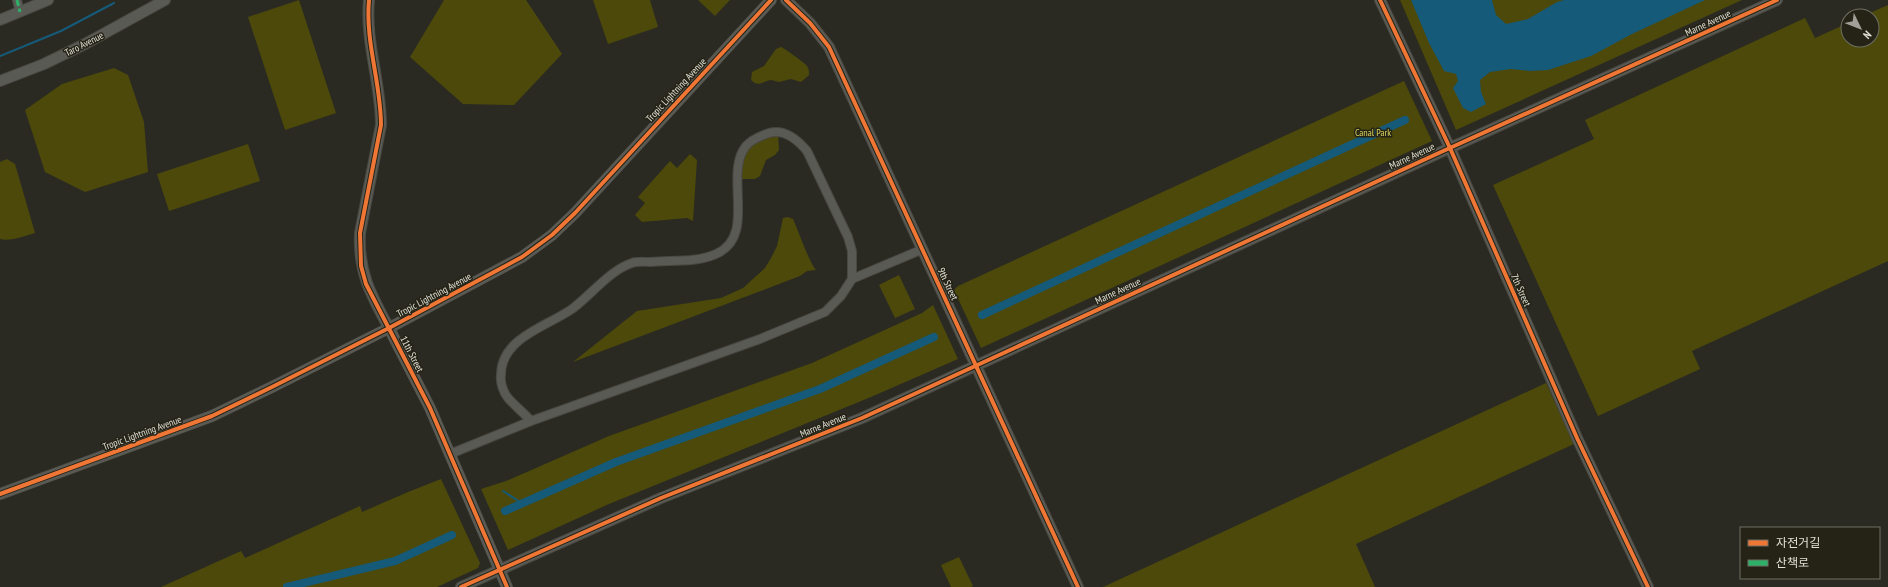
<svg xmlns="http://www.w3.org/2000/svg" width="1888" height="587" font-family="'PT Sans Narrow','Noto Sans KR',sans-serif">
  <rect width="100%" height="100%" fill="#2a2a23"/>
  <!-- green -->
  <g fill="#4c490a">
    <path d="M299,0L336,113L285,130L248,17Z"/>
    <path d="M444,0H526L562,54L514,105L463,104L410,57Z"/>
    <path d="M593,0H650L658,27L608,44Z"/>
    <path d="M698,0H730L715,16Z"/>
    <path d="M1400,0H1742L1456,130Z"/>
    <path d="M1888,5V261L1692,351L1700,369L1598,416L1493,185L1594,139L1585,120L1805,18L1815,38L1848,23V40H1872V16H1863Z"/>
    <path d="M781,47C784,48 805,63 807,66C809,69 809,71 809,75L801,82L791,79L779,82L771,80C763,81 759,88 751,80L752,72L764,66L776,49Z"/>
    <path d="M114,68L128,75L144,122L148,172L85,192L45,172L25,110L62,84Z"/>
    <path d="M1404,81L1432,141L981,348L954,290L958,286Z"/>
    <path d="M778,132L779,150L775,155L766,160L760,176L755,179H738L745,147Z"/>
    <path d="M248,144L260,181L169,211L157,174Z"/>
    <path d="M690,154L697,160L693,221L687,218L642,222L635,215L645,203L638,197L670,161L677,168Z"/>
    <path d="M7,159L15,164L35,233C24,236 11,242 0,239V162Z"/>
    <path d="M788,217L793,219C799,232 809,262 816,270L807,271L800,276L573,362L637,311L721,298L743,288L765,268L771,258L777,246L783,218Z"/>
    <path d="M899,275L915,309L895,318L879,285Z"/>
    <path d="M933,305L958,359L871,397L609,504L508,550L481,489L506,481L609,436L812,363L922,313Z"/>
    <path d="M1546,383L1574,444L1356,544L1375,587H1103Z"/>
    <path d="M441,479L480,563L478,568L437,587H161L241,551L245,558L360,506L362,512L408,492Z"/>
    <path d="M959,557L973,586L971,587H951L941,565Z"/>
  </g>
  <!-- water -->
  <path fill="#165a79" d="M1411,0H1492L1496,15L1506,24L1528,19L1557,2L1564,0H1705L1632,34L1591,56L1548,70L1530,71L1511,69L1490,72L1480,80L1481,92L1486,104L1471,112L1463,108L1453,88L1458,81L1456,74L1444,71L1429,43Z"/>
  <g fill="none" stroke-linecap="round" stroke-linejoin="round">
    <!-- stream -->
    <g stroke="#165a79" stroke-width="2">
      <path d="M0,56L61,31L114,3"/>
      <path d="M503,491L523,504"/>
    </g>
    <!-- canal -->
    <g stroke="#165a79" stroke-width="8">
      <path d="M982,315L1405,120"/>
      <path d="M505,511L616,462L820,389L934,337"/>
      <path d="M287,587L395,561L452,535"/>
    </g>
    <!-- minor casing -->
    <g stroke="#484741" stroke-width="10">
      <g id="minor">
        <path d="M17,0L20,12"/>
        <path d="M852,279L923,249"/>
        <path d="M450,454L531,421L760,339L825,312L841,296L852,279V251L848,237L807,151C797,139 783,127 766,134C758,137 751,140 746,146C723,174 758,236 716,254C696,263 671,260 650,262C644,262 637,261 632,263C610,270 591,295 572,309C546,327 501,338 501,375C500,382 503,392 508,398C515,406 524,413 531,421"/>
      </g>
    </g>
    <!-- tertiary casing -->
    <g stroke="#484741" stroke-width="12">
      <g id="tertiary">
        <path d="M369,0C365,42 381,83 381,125L360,233C358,272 371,295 389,328"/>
        <path d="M786,0L810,23L829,47L1078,587"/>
        <path d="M1380,0L1450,148L1577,438L1648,587"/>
        <path d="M0,20L48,0"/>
        <path d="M0,81L44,64L85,44L165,0"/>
        <path d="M461,587L661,498L862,418L1441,152L1777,0"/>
      </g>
    </g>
    <!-- secondary casing -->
    <g stroke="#484741" stroke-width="12">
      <g id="secondary">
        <path d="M389,328L430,408L507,587"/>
        <path d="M0,494L212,416L272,387L389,328L522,257L552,235L575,213L771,0"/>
      </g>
    </g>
    <!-- minor -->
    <use href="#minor" stroke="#5a5a55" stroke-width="8"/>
    <!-- tertiary -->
    <use href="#tertiary" stroke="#5a5a55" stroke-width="10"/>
    <!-- secondary -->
    <use href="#secondary" stroke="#5a5a55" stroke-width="11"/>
    <!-- quiet -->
    <path stroke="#2db169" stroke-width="3" stroke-dasharray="6 3" stroke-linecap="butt" d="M17,0L20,12"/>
    <!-- cycleway casing -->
    <g stroke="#242316" stroke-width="6">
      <g id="cycleway">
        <path d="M369,0C365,42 381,83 381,125L360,233L361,266L366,284L430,408L507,587"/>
        <path d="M786,0L810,23L829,47L1078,587"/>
        <path d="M1380,0L1450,148L1577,438L1648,587"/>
        <path d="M0,494L212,416L272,387L389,328L522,257L552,235L575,213L771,0"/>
        <path d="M461,587L661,498L862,418L1441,152L1777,0"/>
      </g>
    </g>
    <!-- cycleway -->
    <use href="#cycleway" stroke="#f07635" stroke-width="4"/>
  </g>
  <g text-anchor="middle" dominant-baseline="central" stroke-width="3" stroke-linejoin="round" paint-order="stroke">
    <!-- street labels -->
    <g font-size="10" fill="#e0e0d7" stroke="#242316">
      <text transform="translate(1708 23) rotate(-25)">Marne Avenue</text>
      <text transform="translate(84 44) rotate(-27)">Taro Avenue</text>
      <text transform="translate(676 90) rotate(-47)">Tropic Lightning Avenue</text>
      <text transform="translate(1412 156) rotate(-25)">Marne Avenue</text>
      <text transform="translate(948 284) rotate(65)">9th Street</text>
      <text transform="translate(1521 290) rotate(66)">7th Street</text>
      <text transform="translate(1118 291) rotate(-25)">Marne Avenue</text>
      <text transform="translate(434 295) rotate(-28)">Tropic Lightning Avenue</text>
      <text transform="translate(412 354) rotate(63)">11th Street</text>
      <text transform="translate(823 425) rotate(-22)">Marne Avenue</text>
      <text transform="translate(142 433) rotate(-20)">Tropic Lightning Avenue</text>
    </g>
    <!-- park labels -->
    <g font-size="10" fill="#ddd861" stroke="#242316">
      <text x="1373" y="132">Canal Park</text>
    </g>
  </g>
  <!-- legend -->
  <rect x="1740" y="527" width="140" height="52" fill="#242316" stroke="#6f6f63"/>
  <rect x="1748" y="540" width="20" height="6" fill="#f07635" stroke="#6f6f63"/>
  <text x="1776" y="547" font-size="12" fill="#e0e0d7">자전거길</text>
  <rect x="1748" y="560" width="20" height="6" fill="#2db169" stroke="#6f6f63"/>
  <text x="1776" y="567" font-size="12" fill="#e0e0d7">산책로</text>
  <!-- north arrow -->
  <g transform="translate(1860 28) rotate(133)"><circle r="19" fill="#242316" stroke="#6f6f63"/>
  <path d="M0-3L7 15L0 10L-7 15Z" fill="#a0a098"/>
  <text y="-6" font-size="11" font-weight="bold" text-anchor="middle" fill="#e0e0d7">N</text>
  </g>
</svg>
